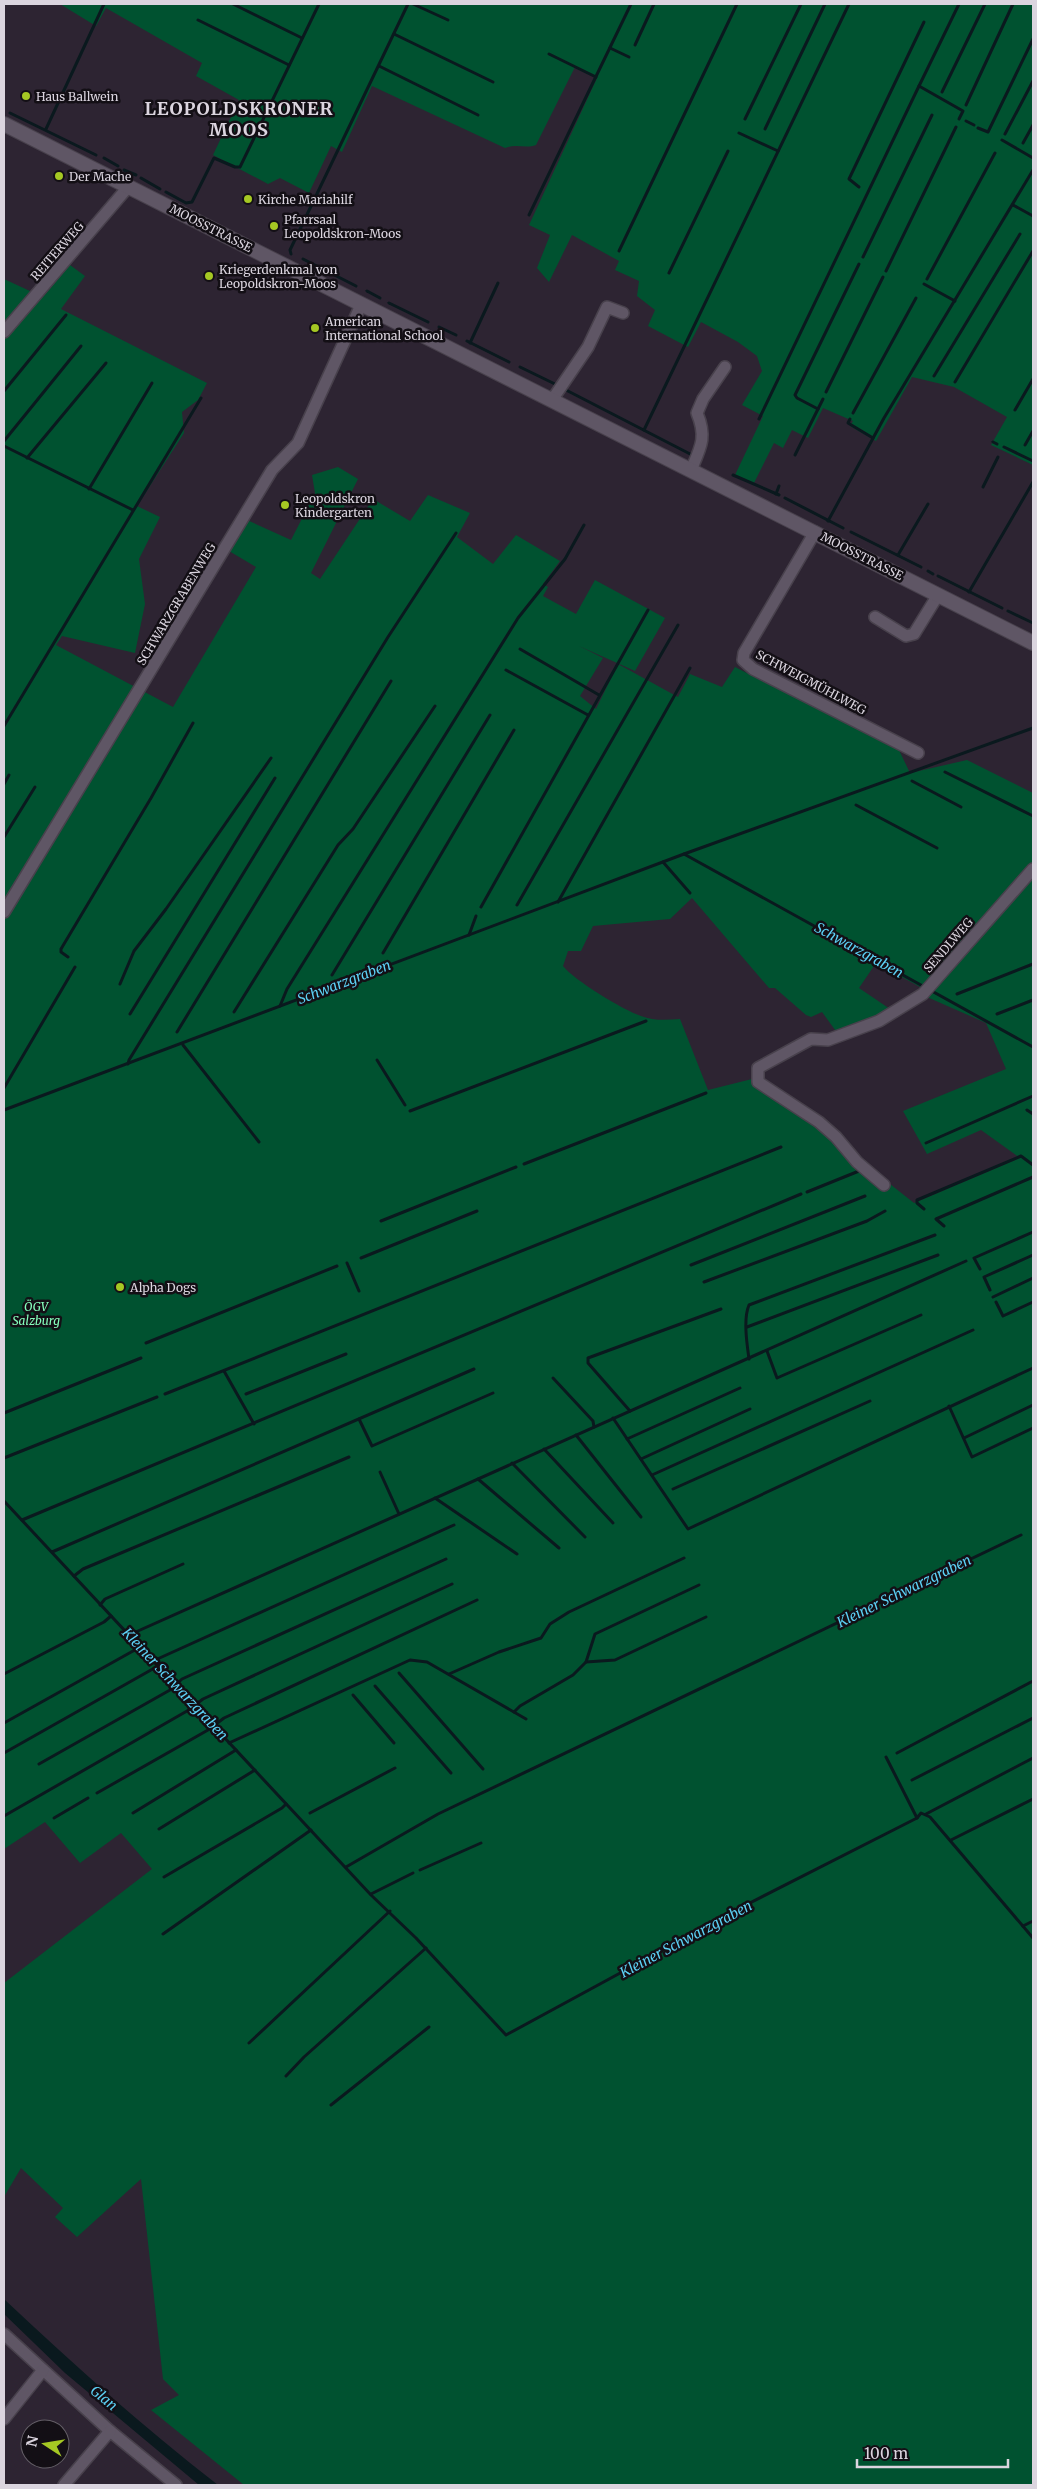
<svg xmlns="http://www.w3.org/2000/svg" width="1037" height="2489" font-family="Merriweather,serif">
  <rect width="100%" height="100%" fill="#2d2432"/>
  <!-- green -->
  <g fill="#005230" fill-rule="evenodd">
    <path d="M60,4H1033V465L991,445L1007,417L954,387L912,377L876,441L850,426L853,421L823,408L808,438L792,430L783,448L774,443L753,485L735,475L763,416L742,405L762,371L757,356L738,342L701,322L688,347L648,326L655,310L637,296L639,281L615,270L619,261L572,235L549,282L537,268L550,235L529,225L597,78L575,67L536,145C525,149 516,143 505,148L372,86L342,152L331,146L309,193L280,178L268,184L213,155L239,100L196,76L202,63L106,8L96,26Z"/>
    <path d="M70,265L85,276L61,309L207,383L198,400L182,412L184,433L137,506L160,517L139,559L145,604L135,653L62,636L56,645L173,707L256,567L229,551L247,520L291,540L315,493L312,475L338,467L358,479L311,573L320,579L373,499L410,521L428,495L470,513L457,537L493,564L516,535L560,561L543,584L548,587L543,596L576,614L595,580L665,618L635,671L579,646L603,658L580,696L596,709L618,664L678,697L690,674L722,687L735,667L899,750L910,773L967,760L1033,793V2485H244L151,2410L179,2395L163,2379L141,2179L77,2237L55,2217L63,2208L21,2168L4,2197V1983L152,1869L121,1833L80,1863L45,1822L4,1849V279L43,297ZM692,898L769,988H775L806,1015L811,1017L822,1012L838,1034L893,1011L859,988L876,963L922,988L927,997L986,1023L1006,1069L903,1111L927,1154L981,1130L1020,1158L914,1203L770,1089L752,1079L708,1090L680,1019C667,1020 653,1021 641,1016C623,1010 574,980 563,966L568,951H581L593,926L670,919Z"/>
  </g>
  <!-- water -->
  <path fill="#0a191e" d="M4,2299C73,2364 143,2427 218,2485H199L65,2373L4,2314Z"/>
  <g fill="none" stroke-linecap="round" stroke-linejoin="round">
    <!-- stream -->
    <g stroke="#0a191e" stroke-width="3">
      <path d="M233,4L302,38"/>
      <path d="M413,4L448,20"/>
      <path d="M959,4L919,86L963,111L959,119"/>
      <path d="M198,20L289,65"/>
      <path d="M394,34L493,82"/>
      <path d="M635,45L654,4"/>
      <path d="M610,48L629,57"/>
      <path d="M549,54L596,77"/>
      <path d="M379,66L478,115"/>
      <path d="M942,92L985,4"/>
      <path d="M966,105L1013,4"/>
      <path d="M10,113L96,155"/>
      <path d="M745,119L801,4"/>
      <path d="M966,121L974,125"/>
      <path d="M978,128L988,132L1033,39"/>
      <path d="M46,129L104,4"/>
      <path d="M765,129L825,4"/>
      <path d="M739,133L778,151"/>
      <path d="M1005,134L1033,81"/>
      <path d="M1002,140L1033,158"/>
      <path d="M1023,143L1033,125"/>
      <path d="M104,158L118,166"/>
      <path d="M124,170L136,175"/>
      <path d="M141,178L160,189"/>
      <path d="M859,187L849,179L924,22"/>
      <path d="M166,192L186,203L192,202L214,158L235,167H240L319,4"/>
      <path d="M1013,205L1033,216"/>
      <path d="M529,215L631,4"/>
      <path d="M619,251L737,4"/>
      <path d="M291,254L290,250L408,4"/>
      <path d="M863,257L932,115"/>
      <path d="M303,259L356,286"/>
      <path d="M886,271L956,127"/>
      <path d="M669,273L728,151"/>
      <path d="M927,279L995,153"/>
      <path d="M924,284L955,301"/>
      <path d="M367,291L380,298"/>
      <path d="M389,303L428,322"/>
      <path d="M439,327L456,335"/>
      <path d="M467,341L509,362"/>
      <path d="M470,343L498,283"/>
      <path d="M520,367L557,385"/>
      <path d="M934,376L1020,234"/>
      <path d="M955,382L1033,251"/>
      <path d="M566,390L694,456"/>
      <path d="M4,391L66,315"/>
      <path d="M826,392L883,277"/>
      <path d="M818,409L797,398L795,395L859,264"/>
      <path d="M1015,410L1033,379"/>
      <path d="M853,413L916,298"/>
      <path d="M759,419L919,86"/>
      <path d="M850,419L848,423L873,438"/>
      <path d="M644,430L849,4"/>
      <path d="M4,441L81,346"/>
      <path d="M993,442L997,444"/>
      <path d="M1025,445L1033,431"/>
      <path d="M4,446L133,510"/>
      <path d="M1004,447L1033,461"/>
      <path d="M795,455L823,399"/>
      <path d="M27,458L106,363"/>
      <path d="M733,475L779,495"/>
      <path d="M983,487L998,457"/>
      <path d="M89,489L152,383"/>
      <path d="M776,494L779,486"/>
      <path d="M785,498L843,528"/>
      <path d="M828,521L884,418L1033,170"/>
      <path d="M851,532L921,567"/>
      <path d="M898,555L928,504"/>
      <path d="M928,571L933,574"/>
      <path d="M938,576L1002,608"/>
      <path d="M969,592L1033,482"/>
      <path d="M1008,611L1033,623"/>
      <path d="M520,649L599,695"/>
      <path d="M506,670L588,715"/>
      <path d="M4,726L201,398"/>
      <path d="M945,772L1033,816"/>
      <path d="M912,781L961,807"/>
      <path d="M4,784L9,775"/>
      <path d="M856,805L937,848"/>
      <path d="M4,837L35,787"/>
      <path d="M684,854L1033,1047"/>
      <path d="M663,862L690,893"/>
      <path d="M558,902L690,668"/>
      <path d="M517,905L678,625"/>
      <path d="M481,907L648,610"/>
      <path d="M469,935L476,916"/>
      <path d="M383,953L514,730"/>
      <path d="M68,957L61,952V949L151,798L193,723"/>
      <path d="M332,975L490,715"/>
      <path d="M120,984L134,951L166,909L271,758"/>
      <path d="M957,994L1033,964"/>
      <path d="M280,1006L287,989L518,618L565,559L584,525"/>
      <path d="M234,1012L338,845L353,829L435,706"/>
      <path d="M130,1014L275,778"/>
      <path d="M997,1014L1033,1000"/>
      <path d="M177,1032L391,681"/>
      <path d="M183,1045L259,1142"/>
      <path d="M377,1060L405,1105"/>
      <path d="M128,1064L129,1060L388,637L456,533"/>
      <path d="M4,1088L75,967"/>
      <path d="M4,1110L684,854L1033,728"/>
      <path d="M1027,1110L1033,1114"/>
      <path d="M410,1111L646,1021"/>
      <path d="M926,1143L1033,1096"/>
      <path d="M524,1164L706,1093"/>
      <path d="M807,1192L859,1171"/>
      <path d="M924,1209L917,1203V1200L1021,1156L1033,1165"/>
      <path d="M381,1221L516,1167"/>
      <path d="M944,1226L936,1219L1033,1177"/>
      <path d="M361,1258L477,1211"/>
      <path d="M347,1263L359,1291"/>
      <path d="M691,1265L865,1196"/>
      <path d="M980,1269L974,1258L1033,1232"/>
      <path d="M704,1282L867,1221L885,1211"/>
      <path d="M990,1290L984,1277L1033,1255"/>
      <path d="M993,1297L1033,1278"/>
      <path d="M996,1302L1003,1316L1033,1302"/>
      <path d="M747,1327L938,1255"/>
      <path d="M146,1343L337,1266"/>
      <path d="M767,1351L777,1378L921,1315"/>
      <path d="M749,1359C747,1344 743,1319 749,1305L935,1235"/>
      <path d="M224,1371L254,1424"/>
      <path d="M553,1378L593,1421L594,1427"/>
      <path d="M165,1394L781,1147"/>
      <path d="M246,1394L346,1354"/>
      <path d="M949,1406L972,1457L1033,1428"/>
      <path d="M630,1411L588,1363V1358L721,1309"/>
      <path d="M4,1413L141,1358"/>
      <path d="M613,1418L688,1529L1033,1368"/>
      <path d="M359,1419L372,1446L493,1393"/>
      <path d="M576,1435L641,1517"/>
      <path d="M964,1438L1033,1405"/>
      <path d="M627,1439L740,1388"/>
      <path d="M544,1449L613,1523"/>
      <path d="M4,1458L157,1397"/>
      <path d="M641,1459L750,1409"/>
      <path d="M512,1463L585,1537"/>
      <path d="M380,1472L399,1514"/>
      <path d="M652,1475L973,1330"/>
      <path d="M478,1479L559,1548"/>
      <path d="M673,1489L870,1401"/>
      <path d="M435,1498L517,1554"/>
      <path d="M4,1501L371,1895L416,1938L506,2035L738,1909L917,1818L921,1813L930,1817L1033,1938"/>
      <path d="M22,1520L801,1194"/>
      <path d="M52,1552L474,1369"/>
      <path d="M74,1576L83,1569L349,1457"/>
      <path d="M100,1605L105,1599L183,1564"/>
      <path d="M129,1635L966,1261"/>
      <path d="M153,1661L454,1525"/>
      <path d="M586,1662L615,1660L706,1617"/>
      <path d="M399,1673L483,1769"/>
      <path d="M4,1674L104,1622L111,1616"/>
      <path d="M449,1674L499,1652L541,1638L550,1624L569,1612L684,1558"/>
      <path d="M375,1686L451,1773"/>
      <path d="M353,1695L394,1743"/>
      <path d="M514,1712L520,1706L573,1675L586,1662L595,1634L699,1585"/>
      <path d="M4,1723L133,1651L139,1646"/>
      <path d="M229,1743L410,1660L427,1662L526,1719"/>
      <path d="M4,1753L158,1666"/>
      <path d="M897,1753L1033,1681"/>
      <path d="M886,1757L917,1818"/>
      <path d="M39,1764L170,1690L182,1679L446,1559"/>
      <path d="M912,1780L1033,1718"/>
      <path d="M97,1793L208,1730L224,1718L477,1600"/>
      <path d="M133,1813L236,1750"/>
      <path d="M310,1813L395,1768"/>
      <path d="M926,1814L1033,1758"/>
      <path d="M4,1816L187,1711L203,1699L452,1584"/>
      <path d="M54,1818L88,1798"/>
      <path d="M159,1829L255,1770"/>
      <path d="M951,1840L1033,1799"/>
      <path d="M346,1867L438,1814L1021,1535"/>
      <path d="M420,1870L481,1843"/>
      <path d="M164,1877L282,1808L286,1804"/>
      <path d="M371,1894L413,1873"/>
      <path d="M1023,1926L1033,1921"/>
      <path d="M163,1934L311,1830"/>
      <path d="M249,2043L390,1911"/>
      <path d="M286,2076L304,2057L426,1948"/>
      <path d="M331,2105L429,2027"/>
    </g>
    <!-- minor casing -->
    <g stroke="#48414c" stroke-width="14">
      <g id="minor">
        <path d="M4,332L129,186"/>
        <path d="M552,400L588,347L607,307L623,313"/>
        <path d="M691,470C701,447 707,437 697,413L703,399L725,367"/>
        <path d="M815,532L744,653L743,660L753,669L918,753"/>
        <path d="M875,617L906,636L914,634L938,595"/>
        <path d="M4,912L272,470L298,443L361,305"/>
        <path d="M884,1185L857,1162L836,1137L819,1122L758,1082V1068L811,1039L828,1040L879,1021L923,994L1033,869"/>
        <path d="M4,2334L110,2431L176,2485"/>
        <path d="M4,2419L43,2370"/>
        <path d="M64,2485L110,2431"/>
      </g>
    </g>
    <!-- tertiary casing -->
    <g stroke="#48414c" stroke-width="16">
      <path id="tertiary" d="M4,124L1033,643"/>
    </g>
    <!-- minor -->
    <use href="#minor" stroke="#5f5665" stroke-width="11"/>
    <!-- tertiary -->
    <use href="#tertiary" stroke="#5f5665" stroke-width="14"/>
  </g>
  <!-- markers -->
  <g fill="#a5c823" stroke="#130f15" stroke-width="2">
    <circle cx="26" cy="96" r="5"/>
    <circle cx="59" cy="176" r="5"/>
    <circle cx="248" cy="199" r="5"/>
    <circle cx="274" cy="226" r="5"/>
    <circle cx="209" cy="276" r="5"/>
    <circle cx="315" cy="328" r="5"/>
    <circle cx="285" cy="505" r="5"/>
    <circle cx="120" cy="1287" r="5"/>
  </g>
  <g text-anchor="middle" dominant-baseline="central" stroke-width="5" stroke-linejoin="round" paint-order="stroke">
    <!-- poi labels -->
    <g font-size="12" fill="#dbd5df" stroke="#130f15" text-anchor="start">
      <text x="36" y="96">Haus Ballwein</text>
      <text x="69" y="176">Der Mache</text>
      <text x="258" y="199">Kirche Mariahilf</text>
      <text x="284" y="219">Pfarrsaal<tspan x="284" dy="14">Leopoldskron-Moos</tspan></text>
      <text x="219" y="269">Kriegerdenkmal von<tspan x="219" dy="14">Leopoldskron-Moos</tspan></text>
      <text x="325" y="321">American<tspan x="325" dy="14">International School</tspan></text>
      <text x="295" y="498">Leopoldskron<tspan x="295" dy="14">Kindergarten</tspan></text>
      <text x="130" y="1287">Alpha Dogs</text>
    </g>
    <!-- street labels -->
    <g font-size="12" fill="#dbd5df" stroke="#130f15">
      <text transform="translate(211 228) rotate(27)">MOOSSTRASSE</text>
      <text transform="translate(57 251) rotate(-49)">REITERWEG</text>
      <text transform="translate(862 556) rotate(27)">MOOSSTRASSE</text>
      <text transform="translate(176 604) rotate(-59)">SCHWARZGRABENWEG</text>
      <text transform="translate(811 682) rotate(28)">SCHWEIGMÜHLWEG</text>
      <text transform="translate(948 945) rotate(-49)">SENDLWEG</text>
    </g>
    <!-- park labels -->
    <g font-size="12" font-style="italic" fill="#85ffbc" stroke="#130f15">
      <text x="36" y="1306">ÖGV<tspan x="36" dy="14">Salzburg</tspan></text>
    </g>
    <!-- water labels -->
    <g font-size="14" font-style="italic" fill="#5cd1f5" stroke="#130f15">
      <text transform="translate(859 950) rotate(29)">Schwarzgraben</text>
      <text transform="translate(344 982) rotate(-21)">Schwarzgraben</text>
      <text transform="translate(904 1591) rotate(-26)">Kleiner Schwarzgraben</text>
      <text transform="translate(175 1684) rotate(47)">Kleiner Schwarzgraben</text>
      <text transform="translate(686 1939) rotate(-28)">Kleiner Schwarzgraben</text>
      <text transform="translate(104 2398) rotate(39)">Glan</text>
    </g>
    <!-- district labels -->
    <g font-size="18" font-weight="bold" letter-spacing="1" fill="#dbd5df" stroke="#130f15">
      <text x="239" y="108">LEOPOLDSKRONER<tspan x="239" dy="21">MOOS</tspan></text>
    </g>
  </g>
  <!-- border -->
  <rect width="1037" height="2489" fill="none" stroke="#dbd5df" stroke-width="10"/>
  <!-- north arrow -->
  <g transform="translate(45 2444) rotate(282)"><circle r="24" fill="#130f15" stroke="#635e66"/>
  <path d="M0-4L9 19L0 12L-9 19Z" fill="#a5c823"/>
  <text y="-8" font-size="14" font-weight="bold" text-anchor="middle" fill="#dbd5df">N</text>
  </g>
  <!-- scale -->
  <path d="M857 2459v8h151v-8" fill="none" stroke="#dbd5df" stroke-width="2.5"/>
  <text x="864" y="2459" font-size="15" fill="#dbd5df" stroke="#130f15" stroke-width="4" paint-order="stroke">100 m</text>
</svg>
